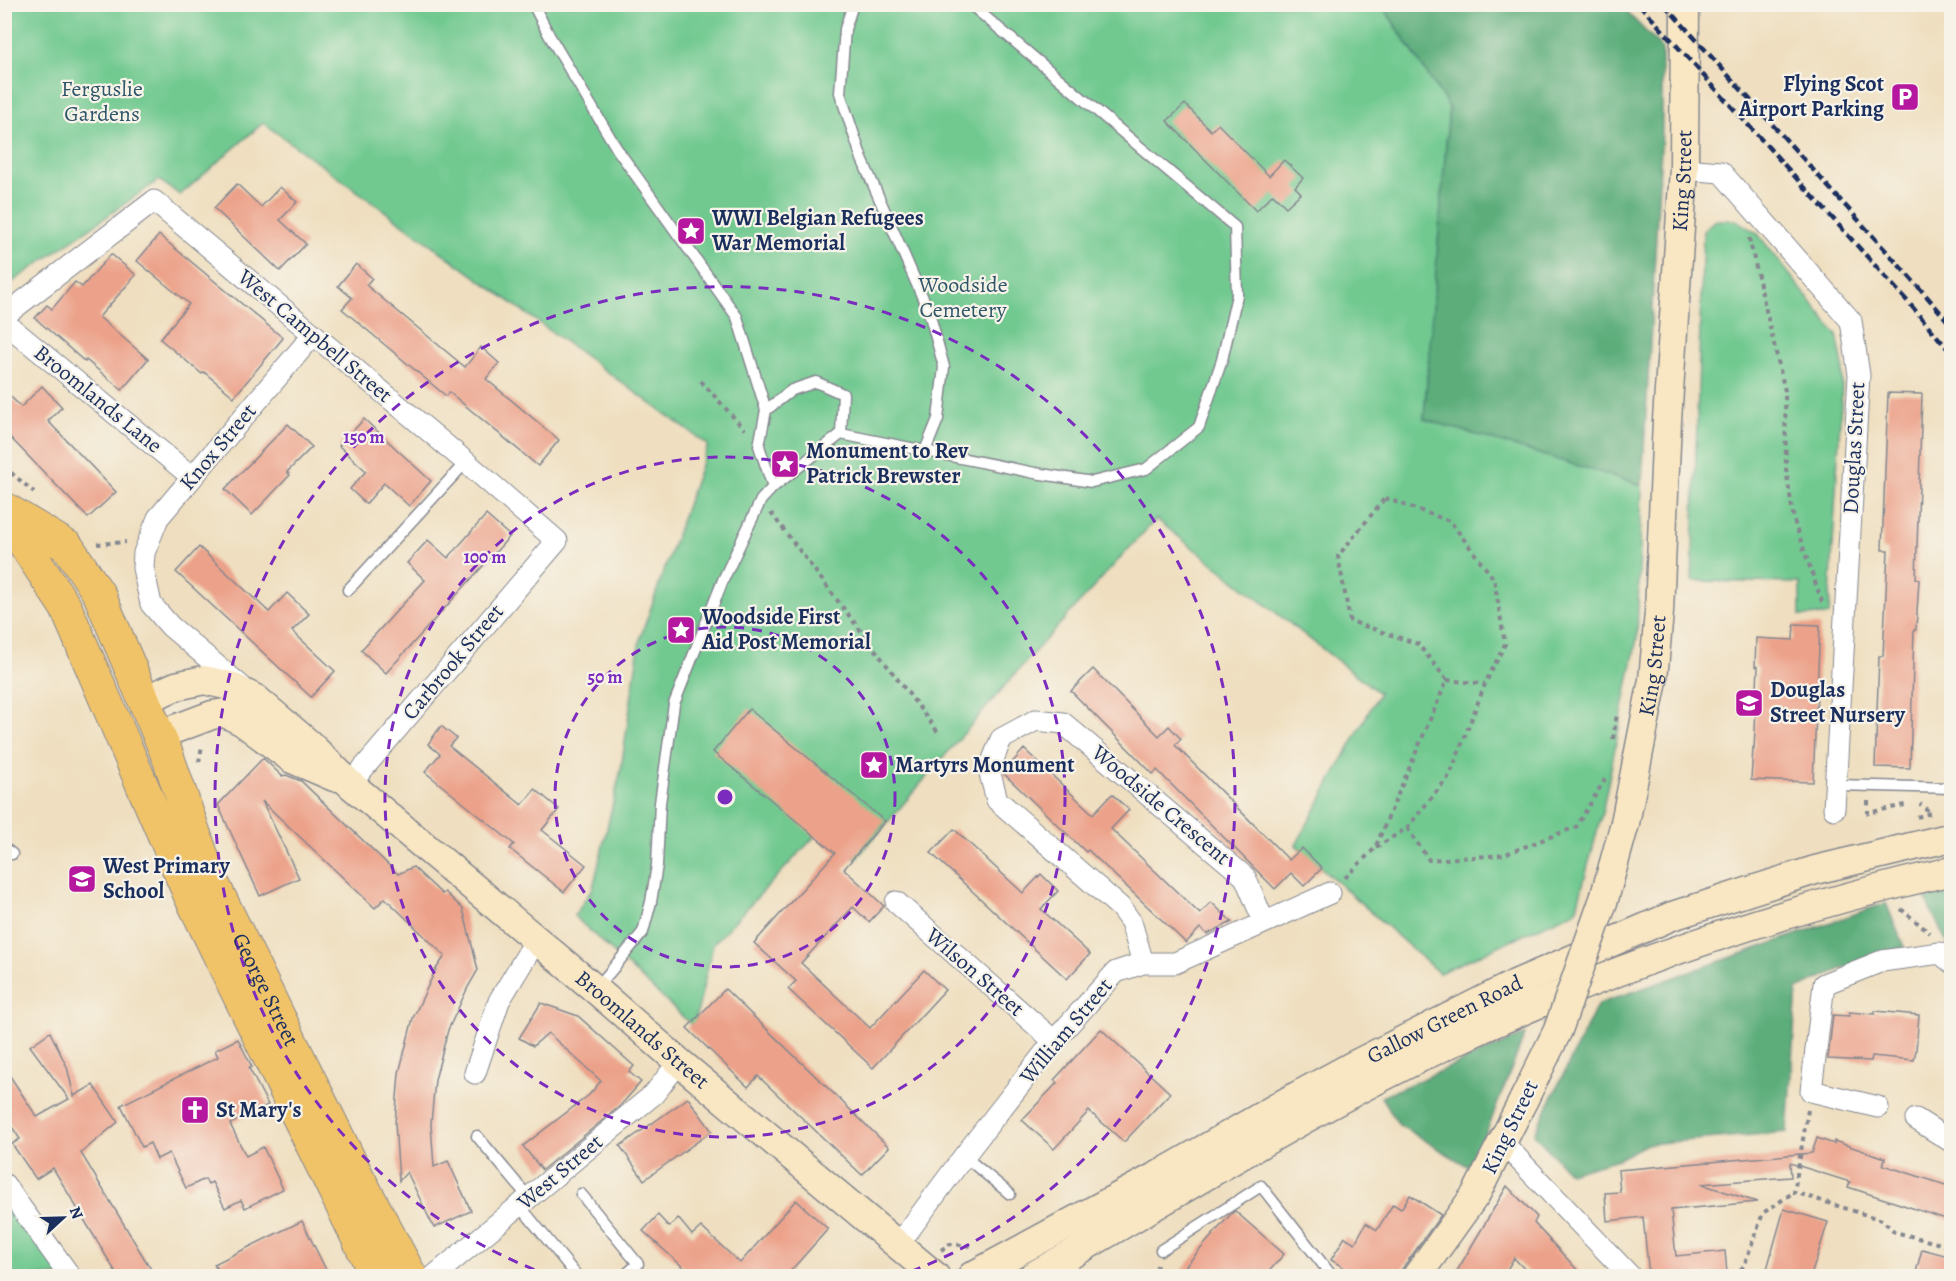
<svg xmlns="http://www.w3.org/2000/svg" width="1956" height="1281" font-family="Alegreya,serif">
  <rect width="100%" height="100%" fill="#f7f3e8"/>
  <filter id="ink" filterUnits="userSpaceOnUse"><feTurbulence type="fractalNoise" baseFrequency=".0167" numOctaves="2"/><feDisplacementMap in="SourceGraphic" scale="12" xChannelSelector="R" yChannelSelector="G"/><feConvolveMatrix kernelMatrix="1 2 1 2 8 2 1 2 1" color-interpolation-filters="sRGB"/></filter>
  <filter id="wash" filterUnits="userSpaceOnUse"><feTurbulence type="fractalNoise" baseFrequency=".008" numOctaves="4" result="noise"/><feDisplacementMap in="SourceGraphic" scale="24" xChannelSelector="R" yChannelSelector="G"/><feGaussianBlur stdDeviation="1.35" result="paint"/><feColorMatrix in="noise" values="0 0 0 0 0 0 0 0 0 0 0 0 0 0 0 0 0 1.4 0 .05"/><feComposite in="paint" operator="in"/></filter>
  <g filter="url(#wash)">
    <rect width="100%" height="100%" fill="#efdfc0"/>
    <!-- green -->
    <g fill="#71c990" stroke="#467c77" stroke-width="1.5">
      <path d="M5,5H1382L1449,107L1424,419L1642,485L1637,638L1602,813L1576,911L1439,973L1296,845L1379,693L1156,519L1027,660L856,859L820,831L713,944L694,1027L574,916L593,888L621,769L640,639L708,445L263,123L180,195L159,180L5,287Z"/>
      <path d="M1715,220H1736L1758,234L1837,335L1843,366L1829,615L1800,616V583L1692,581L1703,231Z"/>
      <path d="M5,1204L64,1276H5Z"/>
    </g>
    <!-- forest -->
    <g fill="#5cad7a" stroke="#3c6e6c" stroke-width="1.5">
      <path d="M1382,5H1620L1662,48V130L1642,485L1424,419L1449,107Z"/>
      <path d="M1951,893V951L1925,898Z"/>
      <path d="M1886,903L1904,947L1863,959L1797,989L1787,1132L1647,1144L1618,1159L1569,1173L1534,1134L1598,1004Z"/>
      <path d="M1525,1034L1472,1169L1399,1125L1381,1097Z"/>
    </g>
    <g id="blocks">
      <!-- building -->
      <g fill="#eca28a">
        <path d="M1185,104L1211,131L1218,124L1269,176L1284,160L1303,178L1295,187L1301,193L1286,207L1273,194L1256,211L1167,121Z"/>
        <path d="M237,184L261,207L280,187L297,202L280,220L306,244L280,271L214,208Z"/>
        <path d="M159,235L283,338L234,397L204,372L202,374L160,339L189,304L137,261Z"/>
        <path d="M111,254L136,275L99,317L148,359L122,390L86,360L85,362L35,318L47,305L52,309L75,282L82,287Z"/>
        <path d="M356,264L372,278L366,285L465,367L481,347L499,363L486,379L559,440L538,466L449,392L446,396L342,309L352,298L338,286Z"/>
        <path d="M42,386L62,407L48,421L116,492L88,518L4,431V390L21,407Z"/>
        <path d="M1888,393L1922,394L1916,578L1919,579L1916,630H1914L1910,768L1875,767L1879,656H1883L1888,550H1882Z"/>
        <path d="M364,419L431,481L409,506L384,483L366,504L350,489L366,471L339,446Z"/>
        <path d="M288,424L312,447L287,472L290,475L252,515L225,489Z"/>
        <path d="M486,515L510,536L386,673L361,650L425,580L407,563L428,540L448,558Z"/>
        <path d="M199,547L269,612L287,593L309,614L292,631L335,671L311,697L176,572Z"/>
        <path d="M1794,624L1820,625L1813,782L1751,780L1753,748L1754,749L1758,667L1755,666L1756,638L1793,640Z"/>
        <path d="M1093,669L1159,736L1169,726L1181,739L1175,745L1289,860L1302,848L1322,868L1304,886L1291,873L1275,889L1157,770L1153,774L1071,691Z"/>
        <path d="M749,709L885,821L844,869L884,906L869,922L853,907L801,963L870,1028L924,970L945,990L873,1068L788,989L796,981L754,943L835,853L713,752Z"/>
        <path d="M441,726L456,738L449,746L522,805L535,789L559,809L542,830L586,865L564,892L510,849L514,844L425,772L440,754L428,744Z"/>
        <path d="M1024,749L1093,814L1112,794L1129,810L1111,829L1200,914L1211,902L1232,922L1207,934L1200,928L1186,943L1088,850L1086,852L1003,773Z"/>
        <path d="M263,758L282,776L286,775L301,781L398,874L413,867L442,894L445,892L463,909L478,970L468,987L448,1030L435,1080L431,1124L434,1167L448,1161L471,1211L434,1228L407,1172L399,1181L395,1123L399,1073L413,1018L436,969L445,956L385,898L375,908L262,801L299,878L260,896L218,805Z"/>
        <path d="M954,829L1023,893L1041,874L1058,891L1041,909L1090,954L1067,979L931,853Z"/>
        <path d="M725,989L889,1147L862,1175L758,1076L748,1087L687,1028Z"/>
        <path d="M541,1003L578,1016L634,1066L629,1072L641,1082L620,1106L542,1170L523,1146L589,1095L601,1081L548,1033L533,1046L519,1038Z"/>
        <path d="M1875,1011L1919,1015L1916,1050L1914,1060L1872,1056L1871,1061L1828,1059L1833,1015L1849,1016V1012L1875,1014Z"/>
        <path d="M1101,1029L1170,1093L1124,1142L1089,1111L1054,1149L1022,1120L1057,1083L1054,1080Z"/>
        <path d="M50,1032L67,1067L74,1096L93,1085L118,1122L81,1153L155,1276H118L53,1168L36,1179L12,1144L20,1139L4,1115V1067L37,1117L69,1099L30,1046Z"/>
        <path d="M238,1039L252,1067L249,1068L268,1105L230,1124L246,1156L263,1147L283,1189L245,1208L241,1200L225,1208L212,1182L208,1184L205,1179L186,1188L169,1153L157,1159L150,1143L142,1147L121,1105L218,1057L215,1050Z"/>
        <path d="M688,1098L712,1131L644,1180L620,1146Z"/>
        <path d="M1817,1138L1834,1144V1141L1885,1158L1883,1165L1952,1187V1221L1848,1187L1850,1182L1790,1163L1791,1177L1701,1184L1757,1202L1671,1210L1676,1256L1725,1251L1727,1273L1693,1276H1649L1643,1217L1607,1221L1605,1193L1620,1192L1618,1170L1812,1153Z"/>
        <path d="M1507,1186L1537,1217L1534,1223L1583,1276H1531L1514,1258L1503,1276H1454Z"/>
        <path d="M1410,1195L1441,1215L1397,1276H1358L1331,1260L1345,1237L1355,1243L1366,1223L1377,1230L1393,1204L1401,1209Z"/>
        <path d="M796,1200L828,1229L786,1276H693L643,1231L658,1215L669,1227L678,1218L692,1235L701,1227L740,1263Z"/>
        <path d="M1784,1209L1828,1222L1811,1276H1765Z"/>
        <path d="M1235,1211L1284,1254L1265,1276H1177L1230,1215Z"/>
        <path d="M302,1221L329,1276H220L214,1264Z"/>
        <path d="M1922,1249L1952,1257V1276H1915Z"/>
      </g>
    </g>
  </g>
  <g filter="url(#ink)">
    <use href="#blocks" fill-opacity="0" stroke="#85878f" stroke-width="1.5"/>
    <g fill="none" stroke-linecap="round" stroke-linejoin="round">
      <!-- lane casing -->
      <g stroke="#85878f" stroke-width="13">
        <g id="lane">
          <path d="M533,4L549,35L617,149L737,317L766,410L759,446L773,487"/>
          <path d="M853,4L845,29L840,93L862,159L929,312L944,367L938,419L925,451"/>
          <path d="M766,410L792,390L816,382L843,394L841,434"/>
          <path d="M348,590L466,462"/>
          <path d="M1836,785L1952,788"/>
          <path d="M4,848L12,854"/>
          <path d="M596,989L643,932L651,902L657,865L660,803L674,704L723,580L761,500L773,487L841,434L1035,473L1092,482L1146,469L1199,427L1222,360L1237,295L1235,227L970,4"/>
          <path d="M477,1136L529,1198"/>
          <path d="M964,1156L1010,1194"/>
          <path d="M581,1194L638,1264L624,1276"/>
          <path d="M520,1206L577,1276"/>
          <path d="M1161,1250L1261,1186L1332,1276"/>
        </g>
      </g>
      <!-- street casing -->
      <g stroke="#85878f" stroke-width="23">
        <g id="street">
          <path d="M1684,169L1721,172L1851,321L1859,375L1834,809"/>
          <path d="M4,316L154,201L466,462L557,541L350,784"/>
          <path d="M4,322L192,477"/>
          <path d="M242,687L170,626L151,604L143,568L144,553L158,518L313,335"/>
          <path d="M896,902L1054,1041"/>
          <path d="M1143,963L1131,922L1120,907L997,800L989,770L1001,739L1036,720L1063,723L1245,877L1264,922"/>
          <path d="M475,1073L499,1001L536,940"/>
          <path d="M1878,1107L1811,1091L1824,984L1882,961L1940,953L1952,963"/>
          <path d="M1916,1119L1952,1142"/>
          <path d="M1503,1143L1630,1276"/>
          <path d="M4,1184L70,1276"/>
          <path d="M898,1245L964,1156L1054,1041L1116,972L1143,963H1175L1330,893"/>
          <path d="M434,1276L654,1094L679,1062"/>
        </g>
      </g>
      <!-- secondary casing -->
      <g stroke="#85878f" stroke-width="31">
        <g id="secondary">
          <path id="s1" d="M145,700L176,686L204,680L230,686L256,699L309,744L350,784L595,989L679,1062L935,1276"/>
          <path d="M159,735L212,715L225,713L243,722L292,759L334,777"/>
          <path id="s2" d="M1625,823L1653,680L1659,612L1667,420L1684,169L1685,4"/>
          <path id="s3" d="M972,1276L1168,1170L1295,1097L1352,1066L1515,984L1672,916L1815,870L1952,837"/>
          <path d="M1033,1276C1172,1198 1308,1110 1453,1042C1612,967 1780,910 1952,871"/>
          <path d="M1417,1276L1476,1194L1524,1099"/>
        </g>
      </g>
      <!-- primary casing -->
      <g stroke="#85878f" stroke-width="34">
        <g id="primary">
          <path id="s4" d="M4,508L68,547L99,594L168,757L209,875L356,1173L411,1276"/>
          <path d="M4,513L66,608L189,894L376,1276"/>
        </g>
      </g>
      <!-- path -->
      <g stroke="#85878f" stroke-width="4" stroke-dasharray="4.5 4.5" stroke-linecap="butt">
        <path d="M1749,238L1785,391L1786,469L1794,521L1823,605"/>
        <path d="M701,381L745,430"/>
        <path d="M4,467L34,492"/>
        <path d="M1385,498L1450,521L1494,579L1505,644L1485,684L1450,775L1407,828L1375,848L1447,680L1418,644L1350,621L1338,556Z"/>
        <path d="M771,513L940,735"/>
        <path d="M97,544L126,542"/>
        <path d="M1447,680L1485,684"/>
        <path d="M1613,739L1617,713"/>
        <path d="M199,762L202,746"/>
        <path d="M1868,801V813L1905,805"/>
        <path d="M1917,817L1931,813L1920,804"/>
        <path d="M1407,828L1429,860L1503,855L1576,827L1607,776"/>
        <path d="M1345,878L1375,848"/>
        <path d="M1901,909L1930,933"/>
        <path d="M1808,1110L1794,1192L1882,1220L1895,1232L1952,1247"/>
        <path d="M941,1250L950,1244L973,1246"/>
        <path d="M1155,1276L1157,1265"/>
        <path d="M1734,1276L1744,1266L1763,1213L1794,1192"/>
      </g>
      <!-- lane -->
      <use href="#lane" stroke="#fff" stroke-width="10"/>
      <!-- street -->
      <use href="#street" stroke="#fff" stroke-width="21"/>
      <!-- secondary -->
      <use href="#secondary" stroke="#f9e7c3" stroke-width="28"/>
      <!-- primary -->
      <use href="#primary" stroke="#f1c369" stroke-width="32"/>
      <!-- rail -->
      <g stroke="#1b2f5e" stroke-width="4.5" stroke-dasharray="9 4.5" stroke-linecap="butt">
        <path d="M1639,4L1909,303L1952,354"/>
        <path d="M1664,4L1923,292L1952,326"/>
      </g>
      <!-- secondary-bridge casing -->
      <g stroke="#85878f" stroke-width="31" stroke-linecap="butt">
        <path id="secondary-bridge" d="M1524,1099L1558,1030L1604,899L1625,823"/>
      </g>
      <!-- secondary-bridge -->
      <use href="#secondary-bridge" stroke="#f9e7c3" stroke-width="28"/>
    </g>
  </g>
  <!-- distance rings -->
  <g fill="none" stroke="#7b2cbf" stroke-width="3" stroke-dasharray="10 8">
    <circle cx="725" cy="797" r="170"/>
    <circle cx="725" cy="797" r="340"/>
    <path d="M551 1276A510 510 0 1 1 899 1276"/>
  </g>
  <!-- icons -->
  <defs>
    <g id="parking-square" transform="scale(1.5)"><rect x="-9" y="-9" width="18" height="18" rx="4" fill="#b5179e" stroke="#f7f3e8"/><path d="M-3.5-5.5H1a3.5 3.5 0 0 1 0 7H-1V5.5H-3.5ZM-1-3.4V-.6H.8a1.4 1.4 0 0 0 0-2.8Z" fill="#fff"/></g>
    <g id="sight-square" transform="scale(1.5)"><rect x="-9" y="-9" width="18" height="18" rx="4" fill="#b5179e" stroke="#f7f3e8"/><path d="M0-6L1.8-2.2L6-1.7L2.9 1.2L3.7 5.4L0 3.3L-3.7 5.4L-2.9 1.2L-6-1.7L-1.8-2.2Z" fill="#fff"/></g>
    <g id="school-square" transform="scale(1.5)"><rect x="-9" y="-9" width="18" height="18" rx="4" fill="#b5179e" stroke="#f7f3e8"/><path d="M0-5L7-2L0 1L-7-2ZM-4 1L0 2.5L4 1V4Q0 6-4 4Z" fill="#fff"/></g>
    <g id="church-square" transform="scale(1.5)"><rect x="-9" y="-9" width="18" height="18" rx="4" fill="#b5179e" stroke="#f7f3e8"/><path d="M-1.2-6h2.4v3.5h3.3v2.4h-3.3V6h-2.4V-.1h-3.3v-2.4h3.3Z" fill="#fff"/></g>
  </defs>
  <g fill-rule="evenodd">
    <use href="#parking-square" x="1905" y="97"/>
    <use href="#sight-square" x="691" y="231"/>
    <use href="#sight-square" x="785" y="464"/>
    <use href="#sight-square" x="681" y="630"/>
    <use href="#school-square" x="1749" y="703"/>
    <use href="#sight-square" x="874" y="765"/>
    <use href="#school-square" x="82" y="879"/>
    <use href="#church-square" x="195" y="1110"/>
  </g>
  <g text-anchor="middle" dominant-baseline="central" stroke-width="4.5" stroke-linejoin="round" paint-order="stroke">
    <!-- poi labels -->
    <g font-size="22" font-weight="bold" fill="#1b2f5e" stroke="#f7f3e8" text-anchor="start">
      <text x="1884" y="84" text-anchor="end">Flying Scot<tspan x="1884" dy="25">Airport Parking</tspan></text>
      <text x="712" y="218">WWI Belgian Refugees<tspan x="712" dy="25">War Memorial</tspan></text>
      <text x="806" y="451">Monument to Rev<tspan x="806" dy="25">Patrick Brewster</tspan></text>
      <text x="702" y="617">Woodside First<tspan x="702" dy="25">Aid Post Memorial</tspan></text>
      <text x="1770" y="690">Douglas<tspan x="1770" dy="25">Street Nursery</tspan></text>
      <text x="895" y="765">Martyrs Monument</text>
      <text x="103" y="866">West Primary<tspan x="103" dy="25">School</tspan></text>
      <text x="216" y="1110">St Mary's</text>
    </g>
    <!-- park labels -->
    <g font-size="22" fill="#30566a" stroke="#f7f3e8">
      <text x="102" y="89">Ferguslie<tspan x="102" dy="25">Gardens</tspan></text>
      <text x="963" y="285">Woodside<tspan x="963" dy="25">Cemetery</tspan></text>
    </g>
    <!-- street labels -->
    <g font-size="22" fill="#1b2f5e" stroke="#f7f3e8">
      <text stroke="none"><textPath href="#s2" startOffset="646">King Street</textPath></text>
      <text transform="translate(315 336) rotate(40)">West Campbell Street</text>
      <text transform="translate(98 399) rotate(39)">Broomlands Lane</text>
      <text transform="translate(218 447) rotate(-50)">Knox Street</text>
      <text transform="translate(1854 448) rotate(-87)">Douglas Street</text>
      <text transform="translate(453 662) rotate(-50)">Carbrook Street</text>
      <text stroke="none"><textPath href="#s2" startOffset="160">King Street</textPath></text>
      <text transform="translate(1161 805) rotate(40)">Woodside Crescent</text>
      <text transform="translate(975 972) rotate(41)">Wilson Street</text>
      <text stroke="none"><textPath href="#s4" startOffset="561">George Street</textPath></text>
      <text stroke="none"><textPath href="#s3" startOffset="538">Gallow Green Road</textPath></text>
      <text stroke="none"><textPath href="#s1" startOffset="627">Broomlands Street</textPath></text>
      <text transform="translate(1066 1031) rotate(-50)">William Street</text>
      <text transform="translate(1510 1127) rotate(-64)">King Street</text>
      <text transform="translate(560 1172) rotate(-40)">West Street</text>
    </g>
  </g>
  <circle cx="725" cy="797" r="9" fill="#7b2cbf" stroke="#f7f3e8" stroke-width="3"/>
  <g font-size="18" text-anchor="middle" font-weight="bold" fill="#7b2cbf" stroke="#f7f3e8" stroke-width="4.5" stroke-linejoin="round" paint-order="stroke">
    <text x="364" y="443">150 m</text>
    <text x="485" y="563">100 m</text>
    <text x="605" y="683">50 m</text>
  </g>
  <!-- margin -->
  <rect width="1956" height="1281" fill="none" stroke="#f7f3e8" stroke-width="24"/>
  <!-- north arrow -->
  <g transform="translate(63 1218) rotate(68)" stroke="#f7f3e8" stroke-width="4.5" paint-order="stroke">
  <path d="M0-4.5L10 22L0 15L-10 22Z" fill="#1b2f5e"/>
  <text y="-9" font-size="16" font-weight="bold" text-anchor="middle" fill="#1b2f5e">N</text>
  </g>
</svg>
